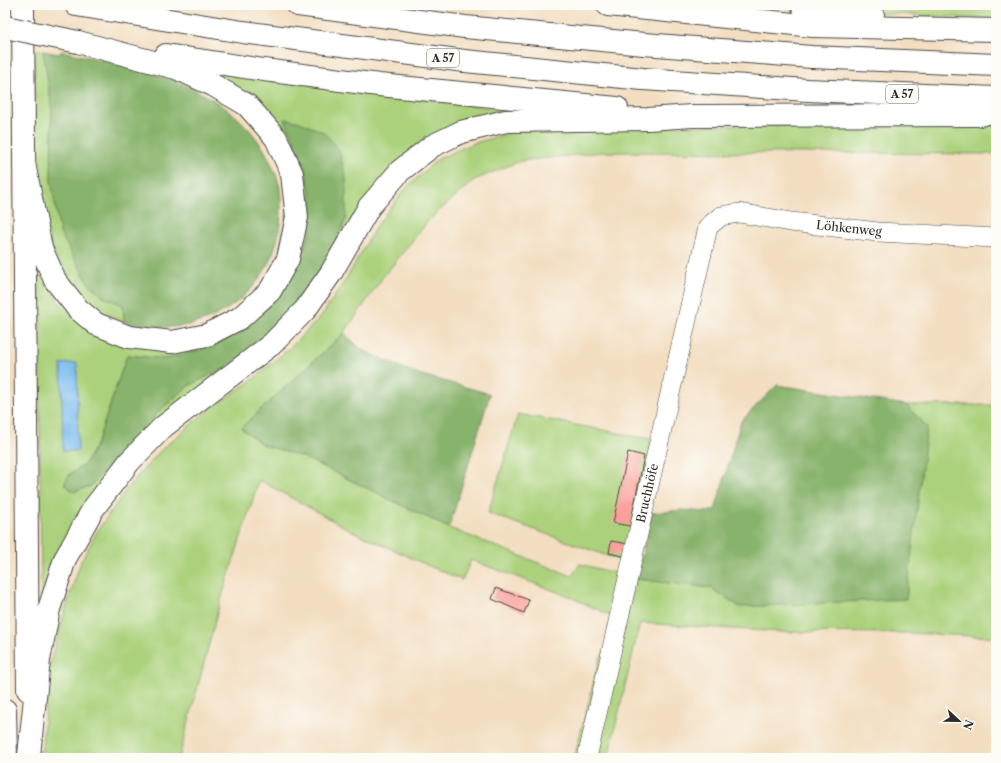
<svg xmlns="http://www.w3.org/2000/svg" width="1001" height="763" font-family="'Libre Caslon Text',serif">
  <rect width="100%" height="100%" fill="#fdfcf7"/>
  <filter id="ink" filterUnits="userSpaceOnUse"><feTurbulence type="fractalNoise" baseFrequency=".025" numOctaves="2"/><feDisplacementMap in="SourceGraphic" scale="8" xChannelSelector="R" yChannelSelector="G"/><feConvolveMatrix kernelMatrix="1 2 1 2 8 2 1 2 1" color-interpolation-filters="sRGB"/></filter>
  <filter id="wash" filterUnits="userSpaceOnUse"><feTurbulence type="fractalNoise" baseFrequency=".012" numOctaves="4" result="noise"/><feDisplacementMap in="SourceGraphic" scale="16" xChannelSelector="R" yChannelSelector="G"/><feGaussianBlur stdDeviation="0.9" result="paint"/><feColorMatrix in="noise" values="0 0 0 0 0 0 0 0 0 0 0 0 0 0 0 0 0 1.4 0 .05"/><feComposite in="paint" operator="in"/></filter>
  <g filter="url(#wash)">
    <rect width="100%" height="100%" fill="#f3dec1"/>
    <!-- green -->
    <g fill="#abd17c" stroke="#6b7e54">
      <path d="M750,5H996V19L945,17Z"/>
      <path d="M34,49L43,51L52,108L51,180L104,297L123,305L124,322L104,313L87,301L62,269L51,248L35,175Z"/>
      <path d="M209,72L499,109L498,112L462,121L333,249L346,219L285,119L305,167L311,197L310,234L293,275L253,324L212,347L165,359L127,355L98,441L85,464L70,474L65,484L74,491L117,458L157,413L188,386L229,366L142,440L45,597L41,596L39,278L43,276L58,301L80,320L171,348L269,298L296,170Z"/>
      <path d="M878,124H996V154L603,152L520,161L474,180L429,220L383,277L344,333L241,428L263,445L303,457L449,528L572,576L580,564L622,575L616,618L568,596L471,560L462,580L427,565L352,531L259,480L219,606L179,758H41L49,667L66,607L81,561L98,530L130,484L163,448L203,414L256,377L292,346L322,315L346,279L377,225L407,187L438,159L474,143L520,130L658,126Z"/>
      <path d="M906,405H996V637L906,633L780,632L640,623L608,758H594L636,579L711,588L740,607L927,427Z"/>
      <path d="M518,414L655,440L627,563L488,513Z"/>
      <path d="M612,636L584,758H574L600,658Z"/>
    </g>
    <!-- forest -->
    <g fill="#88b36c" stroke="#5a6f4c">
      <path d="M43,51L60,54L61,51C120,64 194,77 240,120C257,136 271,158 278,181C281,189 281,199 281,208C282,261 248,308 196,323C172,330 149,327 124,322L123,305L104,297L89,284L60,233L51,180L52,108Z"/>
      <path d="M285,119L297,121L324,132L339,150L346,178V219L333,249L311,285L280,328L229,366L188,386L157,413L91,486L74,492L64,484L70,474L85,464L98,441L127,355L165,359L212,347L253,324L293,275L310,234L311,197L305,167Z"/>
      <path d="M344,333L362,350L415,373L490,394L449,528L303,457L263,445L241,428Z"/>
      <path d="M777,385L906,405L927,427L906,599L740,607L711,588L636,579L652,513L682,510L706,512L715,510L741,421Z"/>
    </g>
    <!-- water -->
    <path fill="#7cbcf0" stroke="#54748e" d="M77,363L78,451H63L61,364Z"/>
    <g id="blocks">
      <!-- building -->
      <g fill="#fa9f99">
        <path d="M628,452L644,456L630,526L613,523Z"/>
        <path d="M611,541L629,544L627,557L609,553Z"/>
        <path d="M496,588L529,600L524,613L492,599Z"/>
      </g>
    </g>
  </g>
  <g filter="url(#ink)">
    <use href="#blocks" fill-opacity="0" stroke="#494642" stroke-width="1"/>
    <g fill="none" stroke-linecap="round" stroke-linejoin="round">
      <!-- minor casing -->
      <g stroke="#494642" stroke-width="20">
        <path id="minor" d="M587,758L708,227L721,216L739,213L791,222L878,232L996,238"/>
      </g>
      <!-- trunk casing -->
      <g stroke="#494642" stroke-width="24">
        <g id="trunk">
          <path d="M23,5L28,690"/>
          <path d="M5,710L6,758"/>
        </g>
      </g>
      <!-- motorway casing -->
      <g stroke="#494642" stroke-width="24">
        <g id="motorway">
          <path d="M76,5L243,32L465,61L643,79L807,90L996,98"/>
          <path d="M298,5L465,27L644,44L812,57L996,65"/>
          <path d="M608,5L813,26L996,30"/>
          <path d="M802,5L831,10L873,14"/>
          <path d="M166,55L264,70L379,85L617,108"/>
          <path d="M24,163L41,248L55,280L78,309L96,324L129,337L172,342L207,335L240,318L270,291L288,259L297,217L292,174L276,138L247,105L213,85L176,68L78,42"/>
          <path d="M29,755L39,660L49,609L65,559L93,509L129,462L163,427L272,344L305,310L331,273L369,207L400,171L432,146L461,132L506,121L648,119L692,116L979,115L996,111"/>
        </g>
      </g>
      <!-- minor -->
      <use href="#minor" stroke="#fff" stroke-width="19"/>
      <!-- trunk -->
      <use href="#trunk" stroke="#fff" stroke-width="22"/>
      <!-- motorway -->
      <use href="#motorway" stroke="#fff" stroke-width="22"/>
      <!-- motorway-bridge casing -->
      <g stroke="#494642" stroke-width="24" stroke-linecap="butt">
        <path id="motorway-bridge" d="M5,27L78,42"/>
      </g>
      <!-- motorway-bridge -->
      <use href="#motorway-bridge" stroke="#fff" stroke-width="22"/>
    </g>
  </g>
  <g text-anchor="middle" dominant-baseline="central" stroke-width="3.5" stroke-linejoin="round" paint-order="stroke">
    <!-- shield labels -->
    <g fill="#fdfcf7" stroke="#6a6a68" stroke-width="1">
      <rect x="427" y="49" width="32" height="18" rx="3"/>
      <rect x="886" y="85" width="32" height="18" rx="3"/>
    </g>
    <g font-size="11" font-weight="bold" fill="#2b2b2b">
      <text x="443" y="58">A 57</text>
      <text x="902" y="94">A 57</text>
    </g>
    <!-- street labels -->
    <g font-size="12" fill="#2b2b2b" stroke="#fdfcf7">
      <text transform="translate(849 228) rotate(6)">Löhkenweg</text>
      <text transform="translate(647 493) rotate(-77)">Bruchhöfe</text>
    </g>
  </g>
  <!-- margin -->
  <rect width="1001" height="763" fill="none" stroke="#fdfcf7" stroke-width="20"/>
  <!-- north arrow -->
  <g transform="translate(959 721) rotate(112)" stroke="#fdfcf7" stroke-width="3" paint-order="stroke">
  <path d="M0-3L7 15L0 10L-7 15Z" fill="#2b2b2b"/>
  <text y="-6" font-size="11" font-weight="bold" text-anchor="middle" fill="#2b2b2b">N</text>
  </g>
</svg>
